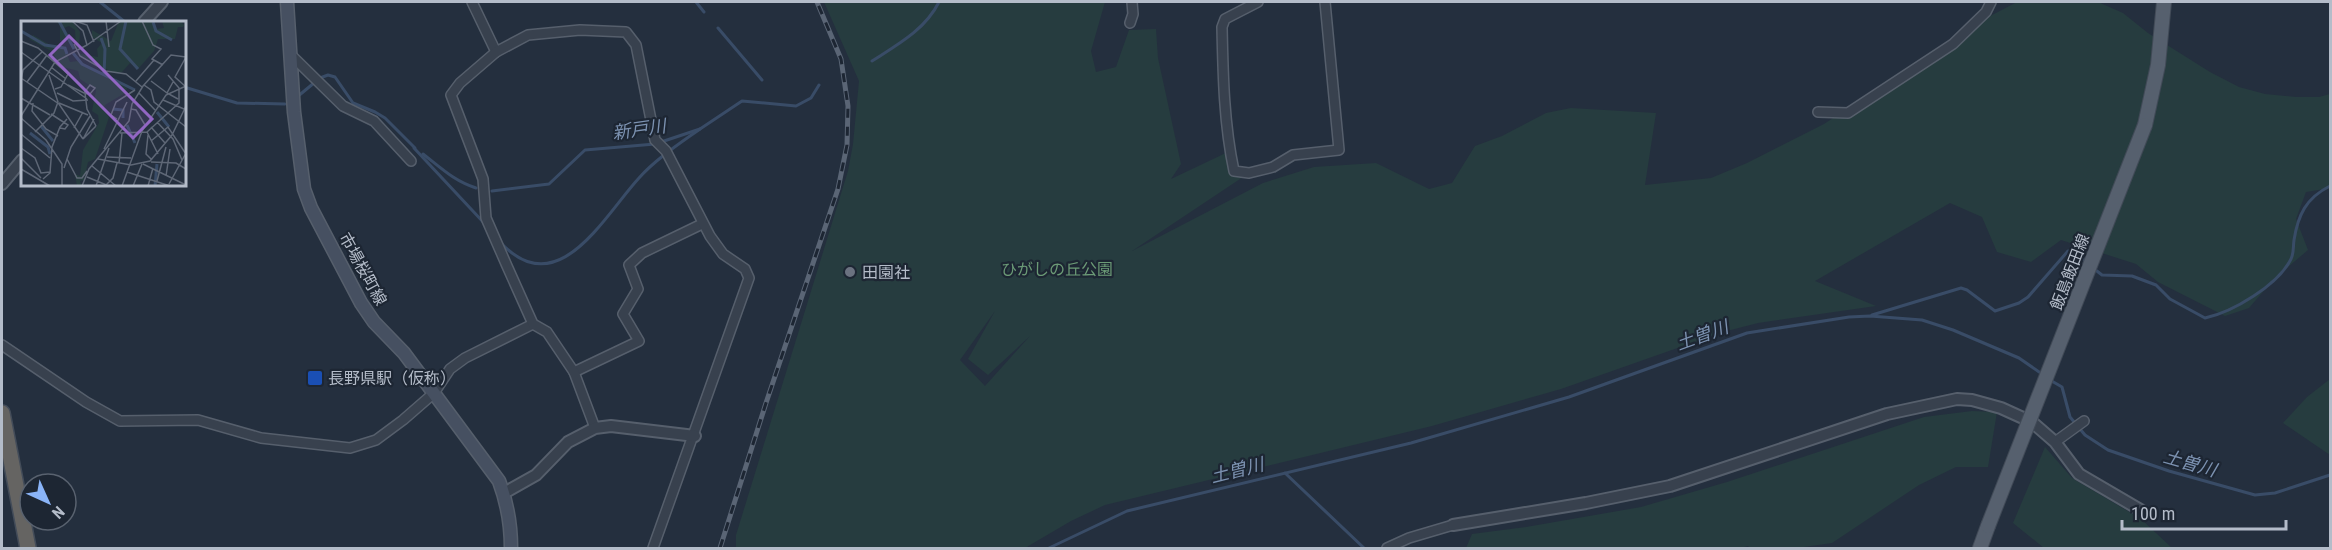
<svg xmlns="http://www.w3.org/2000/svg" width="2332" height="550" font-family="'Roboto Condensed','Noto Sans JP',sans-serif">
  <rect width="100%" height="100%" fill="#242f3e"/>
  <!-- green -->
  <g fill="#263c3f" fill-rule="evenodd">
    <path d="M824,2H1105L1091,51L1096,72L1116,67L1129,30L1156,29L1158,58L1181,164L1171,179L1230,151L1234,171L1249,173L1132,251L1263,183L1314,167L1376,163L1429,189L1452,183L1475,146L1502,136L1546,113L1571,108L1656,113L1645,185L1711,178L1747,163L1824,124L1975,24L2017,2H2098L2123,13L2148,33L2210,72L2239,87L2265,94L2296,97H2319L2330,94V188L2306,192L2296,219L2308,250L2274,279L2249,308L2225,316L2158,282L2136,264L2061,240L2031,262L1997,252L1982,217L1950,203L1815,281L1876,306L1758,323L1723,332L1561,389L1432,426L1105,505L1071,521L1025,548H736V535L848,171L853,144L859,81ZM995,311L968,359L988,375L1030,336L985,386L960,360Z"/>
    <path d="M2330,379V455L2283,423L2307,397Z"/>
    <path d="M1972,411L1997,412L1988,467H1956L1919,485L1832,543L1797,548H1750L1748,546L1741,548H1466L1472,534L1526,527L1641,507L1727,482L1924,417Z"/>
    <path d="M2045,447L2072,478L2141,519L2172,548H2044L2013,523Z"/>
  </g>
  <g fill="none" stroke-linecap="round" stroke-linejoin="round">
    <!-- stream -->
    <g stroke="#394c67" stroke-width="3">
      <path d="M100,2L125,22"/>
      <path d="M696,2L704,12"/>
      <path d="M718,28L762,80"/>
      <path d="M872,61C897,45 925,30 939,2"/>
      <path d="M184,87L237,103L285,104"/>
      <path d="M297,97L320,78L328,75L335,77L353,103L375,112L385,118L415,148"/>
      <path d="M661,142L700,129L742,101L796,106L811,98L819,85"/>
      <path d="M414,148L485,224"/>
      <path d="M423,154C441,168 454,181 476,188"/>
      <path d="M492,191L549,184L585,150L655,144"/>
      <path d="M501,243C558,304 604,216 639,178C656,159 679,144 700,129"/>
      <path d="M2093,268L2102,275L2132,276L2156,285L2170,299L2205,318C2233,312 2278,285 2291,259C2294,253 2293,247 2294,240C2298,215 2306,198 2330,186"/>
      <path d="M1872,315L1961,288L1967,290L1995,311L2019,303L2028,297L2068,251H2074L2086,262"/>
      <path d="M2050,380L2062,387L2070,417L2085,435L2108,450L2169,471L2255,495L2275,493L2330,475"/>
      <path d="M1285,473L1364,548"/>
      <path d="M1049,548L1127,511L1411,443L1569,397L1747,333L1849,317L1870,316L1922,320L1953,330L2019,358L2042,374"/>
    </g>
    <!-- minor casing -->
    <g stroke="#565f6c" stroke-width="12">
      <g id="minor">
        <path d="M472,2L496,52"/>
        <path d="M1258,2L1225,19L1222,27C1223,76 1224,124 1234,171L1249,173L1273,167L1293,155L1339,150L1325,2"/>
        <path d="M1130,23L1133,14L1132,2"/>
        <path d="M291,55L343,106L374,121L411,161"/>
        <path d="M1818,112L1848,113L1953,44L1986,12L1991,2"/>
        <path d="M2,345L86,402L120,421L198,420L261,438L350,448L376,440L403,420L434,393L450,369L465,358L533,324"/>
        <path d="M574,372L639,341L623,314L638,289L629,265L642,253L702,224"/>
        <path d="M595,428L574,372L547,332L533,324L507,266L486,218L483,179L451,95L460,83L496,52L528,35L580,30L626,32L636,45L655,140L666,151L710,236L723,254L745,269L749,278L653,548"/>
        <path d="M2055,442L2084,421"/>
        <path d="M1387,548L1409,538L1453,525"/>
      </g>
    </g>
    <!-- tertiary casing -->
    <g stroke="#565f6c" stroke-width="14">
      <g id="tertiary">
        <path d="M144,22L162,2"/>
        <path d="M2,184L22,160"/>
        <path d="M504,493L536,475L568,442L595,428L611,426L695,436"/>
        <path d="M1453,525L1586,503L1670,486L1887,414L1957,399L1972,400L2001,408L2032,422L2055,442L2079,474L2144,512"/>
      </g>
    </g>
    <!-- secondary casing -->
    <g stroke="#565f6c" stroke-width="15">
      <path id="secondary" d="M287,2L294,112L304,189L311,208L361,303L374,322L404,353L499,481C508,505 511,524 511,548"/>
    </g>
    <!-- primary casing -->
    <g stroke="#414a57" stroke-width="16">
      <g id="primary">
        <path d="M2145,125L2158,65L2164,2"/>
        <path d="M1980,548L1988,526"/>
      </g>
    </g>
    <!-- trunk casing -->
    <g stroke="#434c59" stroke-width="18">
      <path id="trunk" d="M2,413L28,548"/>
    </g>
    <!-- minor -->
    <use href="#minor" stroke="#38414e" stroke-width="9"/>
    <!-- tertiary -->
    <use href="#tertiary" stroke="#38414e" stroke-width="10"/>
    <!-- secondary -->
    <use href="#secondary" stroke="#465061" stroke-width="12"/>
    <!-- primary -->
    <use href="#primary" stroke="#56606e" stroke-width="14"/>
    <!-- trunk -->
    <use href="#trunk" stroke="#656462" stroke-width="15"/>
    <!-- rail casing -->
    <g stroke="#5a6575" stroke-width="5">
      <path id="rail" d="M720,548L766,403L838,189L847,145L848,106L841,59L817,2"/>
    </g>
    <!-- rail -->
    <use href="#rail" stroke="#1d2633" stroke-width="3" stroke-dasharray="9" stroke-linecap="butt"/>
    <!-- primary-bridge casing -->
    <g stroke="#414a57" stroke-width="16" stroke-linecap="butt">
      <path id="primary-bridge" d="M1988,526L2145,125"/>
    </g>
    <!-- primary-bridge -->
    <use href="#primary-bridge" stroke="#56606e" stroke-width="14"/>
  </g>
  <!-- markers -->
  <circle fill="#6b7280" stroke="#1d2633" stroke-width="2" cx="850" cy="272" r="6"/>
  <rect fill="#1a4fb4" stroke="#1d2633" stroke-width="2" x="307" y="370" width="16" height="16" rx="3"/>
  <g text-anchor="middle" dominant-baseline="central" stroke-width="4.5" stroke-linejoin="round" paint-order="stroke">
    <!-- street labels -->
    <g font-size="16" fill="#b4bcc9" stroke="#1d2633">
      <text transform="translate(363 269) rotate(61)">市場桜町線</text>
      <text transform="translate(2070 272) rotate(-69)">飯島飯田線</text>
    </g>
    <!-- park labels -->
    <g font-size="16" fill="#6b9a76" stroke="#1d2633">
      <text x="1057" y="269">ひがしの丘公園</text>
    </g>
    <!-- poi labels -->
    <g font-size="16" fill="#b4bcc9" stroke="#1d2633" text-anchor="start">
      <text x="862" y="272">田園社</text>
      <text x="328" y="378">長野県駅（仮称）</text>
    </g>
    <!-- water labels -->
    <g font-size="18" font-style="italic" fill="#7c92b1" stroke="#1d2633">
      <text transform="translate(639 129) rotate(-8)">新戸川</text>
      <text transform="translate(1702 335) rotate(-20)">土曽川</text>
      <text transform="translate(2190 463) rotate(16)">土曽川</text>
      <text transform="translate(1237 470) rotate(-14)">土曽川</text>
    </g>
  </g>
  <!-- overview -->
  <g transform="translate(21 21)">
    <rect width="165" height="165" fill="#242f3e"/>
    <path d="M34,0H51L59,11L58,27L55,29L54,9L48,5L43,7L45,21L39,20V4ZM98,0L131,1L135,8L143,7L141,0H161L162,4L165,1L162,6H157L154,18H137L133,30L117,48L109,42L101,51L93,52L55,32L77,36L76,28L81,22L71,16V9L90,20ZM12,14L36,28L44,27L49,41L56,40L106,67L104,72L84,84L82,89L88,96L74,138L67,141L63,159L59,160L61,165H56L54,153L59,155L62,129L78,102L77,94L71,90L75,69L59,58L57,50L38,45L32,31L8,18Z" fill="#263c3f"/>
    <path fill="none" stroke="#394c67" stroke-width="3" d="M38,0L53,28M105,0L99,28L117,48M132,1L135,10L151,19M0,10L24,24L44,27L46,33M80,17L84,28L83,54M52,32L61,43L114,69M92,88L102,89V97M136,91L148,106M106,104L114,122M20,105L32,120M9,112L27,126L29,133M134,165L136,143"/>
    <path fill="none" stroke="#5e6776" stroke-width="1.5" d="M51,0L62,10L66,24L100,0M54,0L66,4L73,21M85,0L88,26M121,0L132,24L140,28L131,38L142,44M0,20L17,27L47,53L40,66L34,68M53,23L59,35L85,50L105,53L121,66M0,31L66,78M165,36L154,56L165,66M30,46L45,58M0,57L38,83L62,118M0,59L2,49L21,31M115,60L133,39M130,60L146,72M6,61L26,34M152,61L146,72L157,78M47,64L63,72L69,73L74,67L69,64L63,72M123,64L130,69L133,81L165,106M36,72L52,80L67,79M64,72L66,88L75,105M118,72L134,89M0,77L29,94M142,79L163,88M12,82L11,90L25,108L37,115M38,82L67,94M110,88L115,89L124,104M30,93L47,104L44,108L39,107M0,95L34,41L66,24M0,97L25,119L41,143V165M96,98L90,94L95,81L114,69M136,101L152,118L161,139M130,106L144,122M53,107L62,91M14,111L33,92L37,81L28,54M126,111L158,82V67L147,54M99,112L126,111L137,133M0,113L29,137M127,114L125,133L131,139M62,118L73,98M62,118L75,105M130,120L147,106L165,133M0,127L14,137L20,152L29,151M83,128L106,81M86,136L110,137M0,137L20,157M46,138L56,157H61L66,150M77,138L110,144L129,140L151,114L165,85M130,141L155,142L165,148M98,142L101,112M122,143L165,164M71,145L95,165M43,147L50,126L69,95M0,148L29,165M106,151L149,165M145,155L149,128M66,156L88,165M22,158L29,152L31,126L39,106L46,98M136,160L145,126M148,163L165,132M85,164L92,157L96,142M61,165L68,148L108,100L111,83L122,65L150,34L165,36M75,165L88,127M101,165L121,110L145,74L165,65M112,165L121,143M127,165L132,147"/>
    <path fill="#9266c3" fill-opacity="0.15" stroke="#9266c3" stroke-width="3" d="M48,15L131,98L112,117L29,34Z"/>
    <rect width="165" height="165" fill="none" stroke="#b4bcc9" stroke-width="3"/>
  </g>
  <!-- border -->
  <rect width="2332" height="550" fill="none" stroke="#b4bcc9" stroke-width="6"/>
  <!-- north arrow -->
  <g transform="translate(48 502) rotate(135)"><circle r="28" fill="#1d2633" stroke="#59626f" stroke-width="1.5"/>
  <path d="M0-4.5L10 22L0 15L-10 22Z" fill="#8ab4f8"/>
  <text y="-9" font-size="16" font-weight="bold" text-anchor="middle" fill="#b4bcc9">N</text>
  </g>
  <!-- scale -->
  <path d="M2122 520v9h164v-9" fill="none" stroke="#b4bcc9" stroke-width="3"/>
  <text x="2131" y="520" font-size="18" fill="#b4bcc9" stroke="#1d2633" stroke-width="4.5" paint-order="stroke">100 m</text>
</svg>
